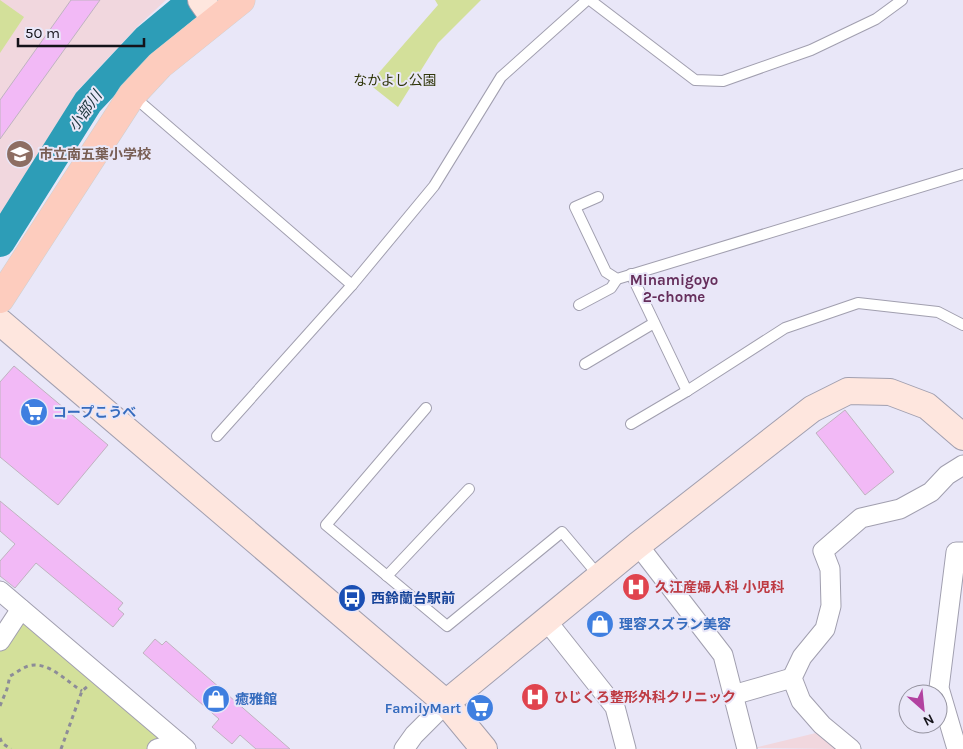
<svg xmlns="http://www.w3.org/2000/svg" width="963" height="749" font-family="Karla,'Noto Sans JP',sans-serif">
  <rect width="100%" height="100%" fill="#e9e7f8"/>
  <!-- education -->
  <g fill="#f1d7de">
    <path d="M0,0H166L140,24L78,90L0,218Z"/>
    <path d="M820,732L839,749L754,748Z"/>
  </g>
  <!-- green -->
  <g fill="#d3e09a">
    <path d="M0,0L24,17L0,53Z"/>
    <path d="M435,0H481L438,43L398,107L369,84L438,5Z"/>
    <path d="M21,609L179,743L157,749H0V641Z"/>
  </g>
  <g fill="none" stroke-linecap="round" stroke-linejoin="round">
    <!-- river -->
    <path stroke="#2d9db7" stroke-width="30" d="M0,242L88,102L147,39L194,0"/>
  </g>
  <!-- building -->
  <g fill="#f2b9f6" stroke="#bfb3c0">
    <path d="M71,0H100L0,139V100Z"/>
    <path d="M14,366L108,445L58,505L0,457V382Z"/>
    <path d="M845,410L894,472L865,495L816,433Z"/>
    <path d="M0,501L123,603L118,609L124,614L113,627L36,563L15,588L0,576V561L15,544L0,531Z"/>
    <path d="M155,639L162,645L166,641L290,749H256L240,735L232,744L212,727L219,719L143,653Z"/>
  </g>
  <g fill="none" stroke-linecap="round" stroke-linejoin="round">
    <!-- lane casing -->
    <g stroke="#a19faf" stroke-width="12">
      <g id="lane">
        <path d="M590,0L695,80L723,81L811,50L876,19L902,0"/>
        <path d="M133,96L352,285"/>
        <path d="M598,197L575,207L606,272L617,279L963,174"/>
        <path d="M631,274L687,391"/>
        <path d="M579,305L611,288L617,279"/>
        <path d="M585,364L654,323"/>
        <path d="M426,408L326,525L447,626L562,532L599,576"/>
        <path d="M631,424L687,391L785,328L858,303L938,312L963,325"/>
        <path d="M217,436L352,285L434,186L501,77L587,0"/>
        <path d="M387,576L469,489"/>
      </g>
    </g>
    <!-- street casing -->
    <g stroke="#a19faf" stroke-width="21">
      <g id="street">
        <path d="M638,545L723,655L747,749"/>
        <path d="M0,591L186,749"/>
        <path d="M546,620L615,707L626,749"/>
        <path d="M0,641L21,609"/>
        <path d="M733,695L792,678"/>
        <path d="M157,749L179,743"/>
        <path d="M404,749L414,735L446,703"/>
        <path d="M851,749L822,725L801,701L792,678L802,657L825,629L831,606L830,569L823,551L861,518L900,509L931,492L947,475L963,465"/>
        <path d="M957,749L939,688L956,552H963"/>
      </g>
    </g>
    <!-- secondary casing -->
    <g stroke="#a19faf" stroke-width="28">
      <g id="secondary">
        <path d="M201,0L215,20"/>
        <path d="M0,322L446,703L484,749"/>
        <path d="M446,703L638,545L812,409L848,391L890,392L927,406L963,437"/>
      </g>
    </g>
    <!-- primary casing -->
    <g stroke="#d0d0d1" stroke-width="29">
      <path id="primary" d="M0,299L132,95L160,65L241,0"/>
    </g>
    <!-- path -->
    <g stroke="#8d8c98" stroke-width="3" stroke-dasharray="4 4" stroke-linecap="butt">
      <path d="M0,706L7,689L10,676C16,673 22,668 28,666C48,660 67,682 82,691"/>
      <path d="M0,738L2,743L11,749"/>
      <path d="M61,749L82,691L88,686"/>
    </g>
    <!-- lane -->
    <use href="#lane" stroke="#fff" stroke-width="10"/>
    <!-- street -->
    <use href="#street" stroke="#fff" stroke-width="19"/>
    <!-- secondary -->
    <use href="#secondary" stroke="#fee6de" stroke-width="26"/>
    <!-- primary -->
    <use href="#primary" stroke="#fdccbe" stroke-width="28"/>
  </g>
  <!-- icons -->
  <defs>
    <g id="school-disc" transform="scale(1.4375)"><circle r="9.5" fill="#8d6e63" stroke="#e9e7f8"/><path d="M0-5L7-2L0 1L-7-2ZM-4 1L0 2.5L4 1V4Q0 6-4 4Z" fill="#fff"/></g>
    <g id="supermarket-disc" transform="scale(1.4375)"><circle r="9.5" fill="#3f7fe0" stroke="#e9e7f8"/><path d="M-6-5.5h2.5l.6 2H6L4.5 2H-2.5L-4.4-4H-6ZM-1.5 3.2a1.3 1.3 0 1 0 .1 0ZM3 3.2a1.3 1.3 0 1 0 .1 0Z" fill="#fff"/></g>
    <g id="hospital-disc" transform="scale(1.4375)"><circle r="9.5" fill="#e0444e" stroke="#e9e7f8"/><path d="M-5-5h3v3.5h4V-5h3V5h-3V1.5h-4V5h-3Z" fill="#fff"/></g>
    <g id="bus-disc" transform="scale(1.4375)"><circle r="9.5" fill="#1a4fb4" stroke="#e9e7f8"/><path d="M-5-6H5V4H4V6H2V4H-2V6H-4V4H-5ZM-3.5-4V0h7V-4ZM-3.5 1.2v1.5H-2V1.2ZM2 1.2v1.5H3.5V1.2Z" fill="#fff"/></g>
    <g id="shop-disc" transform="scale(1.4375)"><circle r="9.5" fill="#3f7fe0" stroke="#e9e7f8"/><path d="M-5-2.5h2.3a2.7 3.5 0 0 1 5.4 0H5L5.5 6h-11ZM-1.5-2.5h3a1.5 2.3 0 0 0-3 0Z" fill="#fff"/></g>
  </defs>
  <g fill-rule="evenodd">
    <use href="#school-disc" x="20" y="154"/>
    <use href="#supermarket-disc" x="34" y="412"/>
    <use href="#hospital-disc" x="636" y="587"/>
    <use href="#bus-disc" x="352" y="598"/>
    <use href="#shop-disc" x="600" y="624"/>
    <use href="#hospital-disc" x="535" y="697"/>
    <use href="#shop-disc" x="216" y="699"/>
    <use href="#supermarket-disc" x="480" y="708"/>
  </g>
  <g text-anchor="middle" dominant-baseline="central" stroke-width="4" stroke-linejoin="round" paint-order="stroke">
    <!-- park labels -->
    <g font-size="14" fill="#31370b" stroke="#e9e7f8">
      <text x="395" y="80">なかよし公園</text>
    </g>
    <!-- education labels -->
    <g font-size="14" font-weight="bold" fill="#785e54" stroke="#e9e7f8" text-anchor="start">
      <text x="39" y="154">市立南五葉小学校</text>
    </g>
    <!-- shop labels -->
    <g font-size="14" font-weight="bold" fill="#366cbe" stroke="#e9e7f8" text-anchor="start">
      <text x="53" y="412">コープこうべ</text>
      <text x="619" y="624">理容スズラン美容</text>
      <text x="235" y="699">癒雅館</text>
      <text x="461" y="708" text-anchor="end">FamilyMart</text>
    </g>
    <!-- health labels -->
    <g font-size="14" font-weight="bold" fill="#be3a42" stroke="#e9e7f8" text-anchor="start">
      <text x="655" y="587">久江産婦人科 小児科</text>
      <text x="554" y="697">ひじくろ整形外科クリニック</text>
    </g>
    <!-- transit labels -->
    <g font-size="14" font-weight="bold" fill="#164399" stroke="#e9e7f8" text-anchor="start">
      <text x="371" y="598">西鈴蘭台駅前</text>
    </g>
    <!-- water labels -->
    <g font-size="15" font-style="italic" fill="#20383f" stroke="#e9e7f8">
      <text transform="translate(85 111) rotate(-54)">小部川</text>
    </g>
    <!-- neighbourhood labels -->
    <g font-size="15" font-weight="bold" fill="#652e5b" stroke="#e9e7f8">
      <text x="674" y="280">Minamigoyo<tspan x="674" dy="17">2-chome</tspan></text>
    </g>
  </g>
  <!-- north arrow -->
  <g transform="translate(923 709) rotate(153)"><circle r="24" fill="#e9e7f8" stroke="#94929f"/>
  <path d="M0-4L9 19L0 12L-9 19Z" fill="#b242a0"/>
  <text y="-8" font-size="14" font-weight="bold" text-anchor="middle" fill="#141319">N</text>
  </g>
  <!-- scale -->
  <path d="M18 38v8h126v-8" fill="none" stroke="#141319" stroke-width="2.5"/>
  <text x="25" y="38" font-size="15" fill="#141319" stroke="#e9e7f8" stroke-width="4" paint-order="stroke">50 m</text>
</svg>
